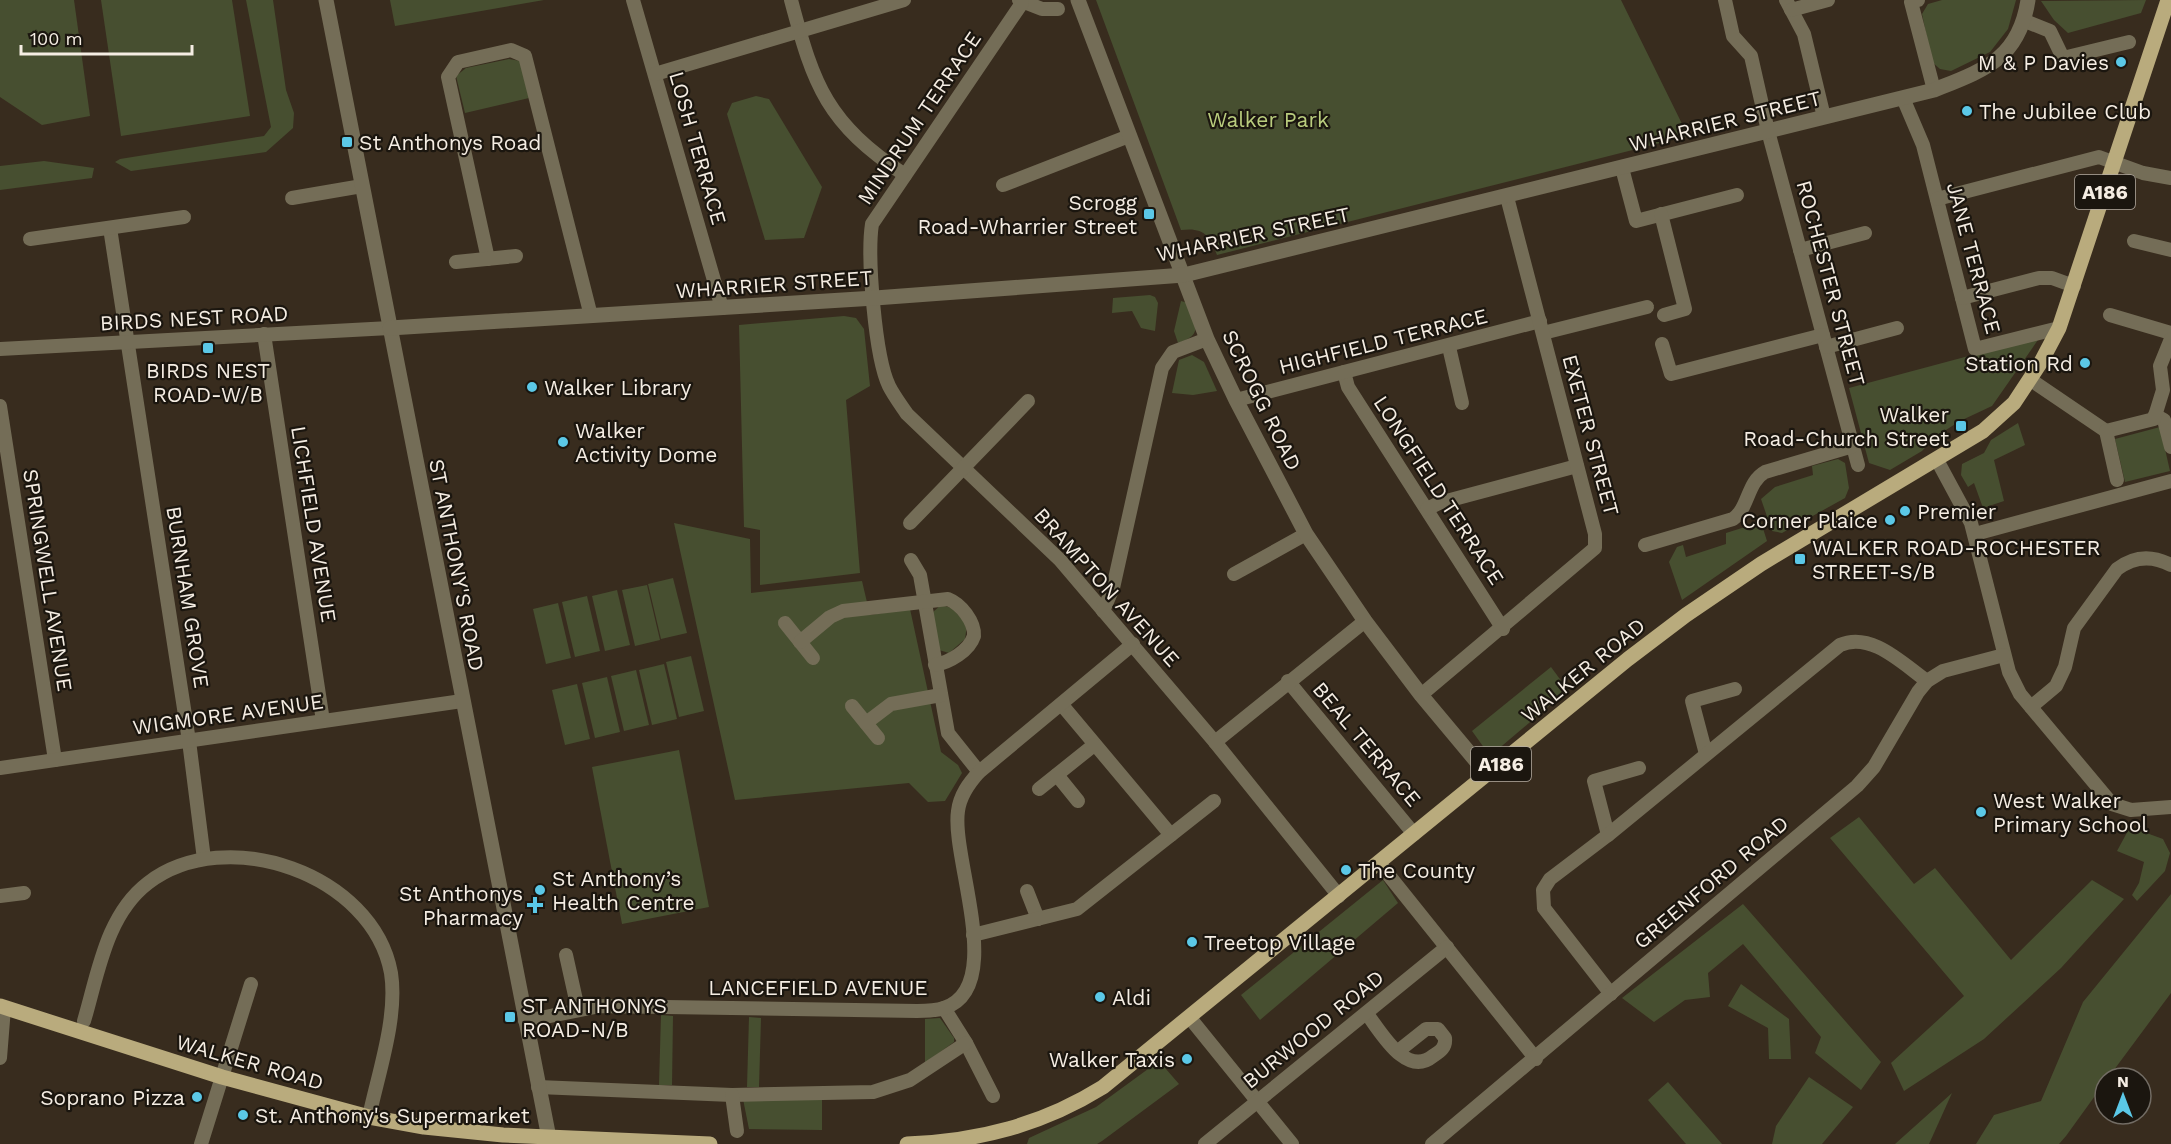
<svg xmlns="http://www.w3.org/2000/svg" width="2171" height="1144" font-family="'Work Sans',sans-serif">
  <rect width="100%" height="100%" fill="#382c1e"/>
  <!-- green -->
  <g fill="#474f30">
    <path d="M0,0H74L90,116L42,125L0,97Z"/>
    <path d="M101,0H232L250,116L121,136Z"/>
    <path d="M246,0H273L286,90L294,113L293,128L266,152L131,171L115,162L120,159L264,136L271,127Z"/>
    <path d="M390,0H544L395,26Z"/>
    <path d="M1096,0H1621L1688,136L1217,255C1210,235 1203,227 1181,230Z"/>
    <path d="M1942,0H2016L2008,29L1990,52L1951,71L1940,69L1932,62L1922,14L1928,4Z"/>
    <path d="M2146,0L2141,13L2068,33L2054,20L2041,1Z"/>
    <path d="M509,59L520,61L529,98L465,113L456,76L466,68Z"/>
    <path d="M756,96L769,99L822,187L804,238L765,240L727,114L732,103Z"/>
    <path d="M44,161L94,168L92,178L0,190V166Z"/>
    <path d="M1150,295L1155,297L1158,303L1155,331L1141,328L1132,311L1112,313L1113,298Z"/>
    <path d="M1181,301L1188,303C1196,323 1204,335 1178,343L1174,331Z"/>
    <path d="M844,316L856,318L864,329L870,386L846,400L860,573L760,585V530L744,527L739,325Z"/>
    <path d="M2040,337L1992,406L1960,421L1935,437L1922,451L1890,470L1869,463L1849,388Z"/>
    <path d="M1192,355L1204,362L1217,391L1193,395L1172,393L1179,360Z"/>
    <path d="M2018,423L2025,445L1994,460L2004,501L1983,508L1974,483L1968,487L1961,475L1962,464L1984,453L1991,440Z"/>
    <path d="M2160,427L2170,471L2125,482L2115,439Z"/>
    <path d="M1838,459L1845,463L1849,488L1845,498L1782,533L1772,531L1761,499L1775,487L1813,475L1812,466Z"/>
    <path d="M1761,522L1767,541L1682,600L1669,562L1677,547L1683,545L1686,557L1726,544V533Z"/>
    <path d="M674,523L750,539L751,593L862,581L870,615L910,609L941,752L958,765L962,773L945,801L928,802L909,783L735,800Z"/>
    <path d="M673,578L687,633L661,639L648,584Z"/>
    <path d="M647,585L660,640L635,646L622,590Z"/>
    <path d="M617,590L630,645L605,651L592,596Z"/>
    <path d="M587,596L600,651L575,657L562,602Z"/>
    <path d="M558,603L571,658L546,664L533,609Z"/>
    <path d="M941,605L952,608L967,625L965,639L949,653L939,650L933,612Z"/>
    <path d="M691,656L704,711L679,717L666,662Z"/>
    <path d="M664,664L677,719L652,725L639,670Z"/>
    <path d="M1551,667L1568,690L1490,756L1472,731Z"/>
    <path d="M636,670L649,725L624,731L611,676Z"/>
    <path d="M607,677L620,732L595,738L582,683Z"/>
    <path d="M577,684L590,739L565,745L552,690Z"/>
    <path d="M679,750L709,907L622,924L592,767Z"/>
    <path d="M1859,817L1914,884L1935,868L2011,960L2092,880L2124,899L2061,968L1984,1039L1904,1091L1891,1063L1964,996L1830,838Z"/>
    <path d="M2130,827L2163,839L2170,853L2165,871L2137,901L2132,895L2139,883L2144,862L2117,851Z"/>
    <path d="M1383,880L1398,903L1260,1020L1241,995Z"/>
    <path d="M2171,894V993L2108,1078H2105V1082L2066,1136L2059,1144H1976L1994,1115L2041,1101L2083,1002Z"/>
    <path d="M1743,904L1881,1062L1861,1090L1815,1053L1821,1037L1743,944L1708,973L1710,997L1685,1000L1654,1022L1622,998Z"/>
    <path d="M1741,984L1789,1019L1791,1059H1769L1768,1028L1728,1006Z"/>
    <path d="M661,1015L673,1016L672,1085H659Z"/>
    <path d="M749,1017L761,1018L759,1087H747Z"/>
    <path d="M940,1018L954,1038V1042L925,1063V1019Z"/>
    <path d="M1159,1061L1179,1084L1102,1141L1097,1144H1027L1029,1138L1096,1107Z"/>
    <path d="M1809,1077L1853,1107L1822,1144H1772L1776,1126Z"/>
    <path d="M1668,1082L1722,1144H1686L1648,1100Z"/>
    <path d="M1952,1093L1929,1144H1895Z"/>
    <path d="M743,1099H822V1130L749,1129Z"/>
  </g>
  <g fill="none" stroke-linecap="round" stroke-linejoin="round">
    <!-- minor -->
    <g stroke="#746d57" stroke-width="14">
      <path d="M633,0L722,308"/>
      <path d="M791,0C814,87 827,123 905,175"/>
      <path d="M1019,0L1042,9H1058"/>
      <path d="M1725,0L1733,36L1751,56L1768,131L1858,465"/>
      <path d="M1786,0L1804,34L1824,117"/>
      <path d="M1918,0L1911,2L1934,90"/>
      <path d="M1022,3L872,224C867,256 875,357 889,386C894,396 901,405 907,414L1060,560L1215,742L1339,896"/>
      <path d="M1791,10L1828,0"/>
      <path d="M2025,21L2050,31L2063,58L2129,42"/>
      <path d="M655,74L904,0"/>
      <path d="M1903,98L1923,145L1975,349L2059,328"/>
      <path d="M1622,168L1636,221L1737,195"/>
      <path d="M1003,185L1129,136"/>
      <path d="M292,198L362,186"/>
      <path d="M1937,199L2099,157L2143,173L2171,178"/>
      <path d="M1661,214L1685,309L1664,315"/>
      <path d="M110,228L189,741L204,859"/>
      <path d="M30,239L184,217"/>
      <path d="M2134,241L2171,250"/>
      <path d="M1800,250L1865,233"/>
      <path d="M488,259L448,77L458,62L511,50L525,56L591,316"/>
      <path d="M456,262L516,256"/>
      <path d="M1962,298L2039,278H2052L2074,286"/>
      <path d="M2110,315L2171,333"/>
      <path d="M1543,333L1647,307"/>
      <path d="M264,334L323,721"/>
      <path d="M1662,344L1671,374L1823,335"/>
      <path d="M1449,347L1462,403"/>
      <path d="M1826,347L1897,328"/>
      <path d="M0,349L390,328"/>
      <path d="M1344,372L1348,387L1503,629"/>
      <path d="M2031,380L2106,431"/>
      <path d="M1236,400L1540,321"/>
      <path d="M0,406L55,760"/>
      <path d="M2155,415L2164,420L2171,447"/>
      <path d="M2106,431L2154,419L2163,390L2160,366L2171,339"/>
      <path d="M2106,431L2117,480"/>
      <path d="M1937,460L1971,523L2009,672L2020,694L2112,804L2131,810L2171,807"/>
      <path d="M1427,509L1439,503L1577,466"/>
      <path d="M910,523L1028,401"/>
      <path d="M1975,534L2171,481"/>
      <path d="M1645,545L1733,519C1749,508 1747,482 1765,472L1853,446"/>
      <path d="M911,560L920,575L948,733L979,772"/>
      <path d="M1234,574L1306,534"/>
      <path d="M1103,611L1113,588L1162,368L1173,352L1207,339"/>
      <path d="M785,623L813,658"/>
      <path d="M800,642L830,617L843,611L948,599C961,604 975,622 974,636C969,651 950,662 935,665"/>
      <path d="M1288,681L1414,834"/>
      <path d="M1421,695L1595,548V534L1507,197"/>
      <path d="M1062,705L1171,835"/>
      <path d="M852,706L878,738"/>
      <path d="M2031,707L2056,686L2065,667L2074,628L2117,569C2134,556 2152,555 2171,565"/>
      <path d="M866,723L891,704L941,695"/>
      <path d="M1215,742L1365,621"/>
      <path d="M1706,754L1692,701L1735,689"/>
      <path d="M0,768L462,701"/>
      <path d="M1057,775L1078,801"/>
      <path d="M1039,789L1094,745"/>
      <path d="M1608,835L1594,781L1639,768"/>
      <path d="M1379,863L1536,1059"/>
      <path d="M1027,891L1038,919"/>
      <path d="M0,896L24,893"/>
      <path d="M973,935L1077,909L1214,801"/>
      <path d="M566,955L578,1009"/>
      <path d="M1611,994L1544,908L1543,890L1550,879L1608,835L1840,645C1871,631 1903,664 1927,681"/>
      <path d="M944,1008L966,1043L993,1096"/>
      <path d="M1367,1014C1381,1032 1406,1078 1433,1056C1441,1051 1446,1047 1445,1038L1438,1029H1426L1397,1052"/>
      <path d="M1190,1018L1292,1144"/>
      <path d="M84,1021C98,974 106,915 148,883C226,823 373,874 391,973C398,1017 378,1074 369,1117"/>
      <path d="M525,1021L600,1006L917,1011C925,1011 935,1011 944,1008C1007,988 951,858 958,811C960,795 969,783 979,772L1133,644"/>
      <path d="M0,1058L4,1008"/>
      <path d="M538,1087L732,1095L873,1092L910,1080L966,1043"/>
      <path d="M732,1095L737,1131"/>
      <path d="M201,1144L251,984"/>
      <path d="M1205,1144L1447,947"/>
      <path d="M1432,1144L1857,786L1874,767L1918,692L1927,681L1943,671L2004,655"/>
    </g>
    <!-- tertiary -->
    <g stroke="#746d57" stroke-width="15">
      <path d="M326,0L549,1138"/>
      <path d="M1078,0L1207,339L1236,400L1306,534L1365,621L1421,695L1487,774"/>
      <path d="M390,328L875,298L1184,275L1934,90C1984,70 2019,59 2028,0"/>
    </g>
    <!-- primary -->
    <g stroke="#b9ab7d" stroke-width="15">
      <path d="M0,1006L222,1077L369,1117L424,1127L503,1135L710,1144"/>
      <path d="M907,1144C979,1141 1042,1125 1103,1087L1628,659L1686,615L1761,564L1983,431L2014,403L2041,362L2059,328L2168,0"/>
    </g>
  </g>
  <!-- markers -->
  <g fill="#5bc8e7" stroke="#1b160f" stroke-width="2">
    <circle cx="2121" cy="62" r="6"/>
    <circle cx="1967" cy="111" r="6"/>
    <rect x="341" y="136" width="12" height="12" rx="3"/>
    <rect x="1143" y="208" width="12" height="12" rx="3"/>
    <rect x="202" y="342" width="12" height="12" rx="3"/>
    <circle cx="2085" cy="363" r="6"/>
    <circle cx="532" cy="387" r="6"/>
    <rect x="1955" y="420" width="12" height="12" rx="3"/>
    <circle cx="563" cy="442" r="6"/>
    <circle cx="1905" cy="511" r="6"/>
    <circle cx="1890" cy="520" r="6"/>
    <rect x="1794" y="553" width="12" height="12" rx="3"/>
    <circle cx="1981" cy="812" r="6"/>
    <circle cx="1346" cy="870" r="6"/>
    <circle cx="540" cy="890" r="6"/>
    <path d="M532 896h6v6h6v6h-6v6h-6v-6h-6v-6h6z"/>
    <circle cx="1192" cy="942" r="6"/>
    <circle cx="1100" cy="997" r="6"/>
    <rect x="504" y="1011" width="12" height="12" rx="3"/>
    <circle cx="1187" cy="1059" r="6"/>
    <circle cx="197" cy="1097" r="6"/>
    <circle cx="243" cy="1115" r="6"/>
  </g>
  <g text-anchor="middle" dominant-baseline="central" stroke-width="4.5" stroke-linejoin="round" paint-order="stroke">
    <!-- shield labels -->
    <g fill="#1b160f" stroke="#b4aca3" stroke-width="1.5">
      <rect x="2075" y="175" width="60" height="34" rx="4.5"/>
      <rect x="1471" y="747" width="60" height="34" rx="4.5"/>
    </g>
    <g font-size="20" font-weight="bold" fill="#f5ede3">
      <text x="2105" y="192">A186</text>
      <text x="1501" y="764">A186</text>
    </g>
    <!-- poi labels -->
    <g font-size="21" fill="#f5ede3" stroke="#1b160f" text-anchor="start">
      <text x="2109" y="62" text-anchor="end">M &amp; P Davies</text>
      <text x="1979" y="111">The Jubilee Club</text>
      <text x="359" y="142">St Anthonys Road</text>
      <text x="1137" y="202" text-anchor="end">Scrogg<tspan x="1137" dy="24">Road-Wharrier Street</tspan></text>
      <text x="2073" y="363" text-anchor="end">Station Rd</text>
      <text x="208" y="370" text-anchor="middle">BIRDS NEST<tspan x="208" dy="24">ROAD-W/B</tspan></text>
      <text x="544" y="387">Walker Library</text>
      <text x="1949" y="414" text-anchor="end">Walker<tspan x="1949" dy="24">Road-Church Street</tspan></text>
      <text x="575" y="430">Walker<tspan x="575" dy="24">Activity Dome</tspan></text>
      <text x="1917" y="511">Premier</text>
      <text x="1878" y="520" text-anchor="end">Corner Plaice</text>
      <text x="1812" y="547">WALKER ROAD-ROCHESTER<tspan x="1812" dy="24">STREET-S/B</tspan></text>
      <text x="1993" y="800">West Walker<tspan x="1993" dy="24">Primary School</tspan></text>
      <text x="1358" y="870">The County</text>
      <text x="552" y="878">St Anthony’s<tspan x="552" dy="24">Health Centre</tspan></text>
      <text x="523" y="893" text-anchor="end">St Anthonys<tspan x="523" dy="24">Pharmacy</tspan></text>
      <text x="1204" y="942">Treetop Village</text>
      <text x="1112" y="997">Aldi</text>
      <text x="522" y="1005">ST ANTHONYS<tspan x="522" dy="24">ROAD-N/B</tspan></text>
      <text x="1175" y="1059" text-anchor="end">Walker Taxis</text>
      <text x="185" y="1097" text-anchor="end">Soprano Pizza</text>
      <text x="255" y="1115">St. Anthony's Supermarket</text>
    </g>
    <!-- street labels -->
    <g font-size="21" fill="#f5ede3" stroke="#1b160f">
      <text transform="translate(919 118) rotate(-56)">MINDRUM TERRACE</text>
      <text transform="translate(1725 121) rotate(-14)">WHARRIER STREET</text>
      <text transform="translate(698 148) rotate(74)">LOSH TERRACE</text>
      <text transform="translate(1253 234) rotate(-12)">WHARRIER STREET</text>
      <text transform="translate(1974 258) rotate(75)">JANE TERRACE</text>
      <text transform="translate(1831 283) rotate(75)">ROCHESTER STREET</text>
      <text transform="translate(774 284) rotate(-4)">WHARRIER STREET</text>
      <text transform="translate(194 318) rotate(-3)">BIRDS NEST ROAD</text>
      <text transform="translate(1383 341) rotate(-14)">HIGHFIELD TERRACE</text>
      <text transform="translate(1262 400) rotate(64)">SCROGG ROAD</text>
      <text transform="translate(1591 435) rotate(75)">EXETER STREET</text>
      <text transform="translate(1439 490) rotate(57)">LONGFIELD TERRACE</text>
      <text transform="translate(314 524) rotate(81)">LICHFIELD AVENUE</text>
      <text transform="translate(457 565) rotate(79)">ST ANTHONY'S ROAD</text>
      <text transform="translate(48 580) rotate(81)">SPRINGWELL AVENUE</text>
      <text transform="translate(1107 587) rotate(48)">BRAMPTON AVENUE</text>
      <text transform="translate(188 597) rotate(81)">BURNHAM GROVE</text>
      <text transform="translate(1583 670) rotate(-39)">WALKER ROAD</text>
      <text transform="translate(228 714) rotate(-8)">WIGMORE AVENUE</text>
      <text transform="translate(1367 744) rotate(50)">BEAL TERRACE</text>
      <text transform="translate(1711 882) rotate(-40)">GREENFORD ROAD</text>
      <text x="818" y="987">LANCEFIELD AVENUE</text>
      <text transform="translate(1313 1029) rotate(-39)">BURWOOD ROAD</text>
      <text transform="translate(250 1062) rotate(16)">WALKER ROAD</text>
    </g>
    <!-- park labels -->
    <g font-size="21" fill="#bacd7e" stroke="#1b160f">
      <text x="1268" y="119">Walker Park</text>
    </g>
  </g>
  <!-- north arrow -->
  <g transform="translate(2123 1096)"><circle r="28" fill="#1b160f" stroke="#726c64" stroke-width="1.5"/>
  <path d="M0-4.5L10 22L0 15L-10 22Z" fill="#5bc8e7"/>
  <text y="-9" font-size="16" font-weight="bold" text-anchor="middle" fill="#f5ede3">N</text>
  </g>
  <!-- scale -->
  <path d="M21 45v9h171v-9" fill="none" stroke="#f5ede3" stroke-width="3"/>
  <text x="30" y="45" font-size="18" fill="#f5ede3" stroke="#1b160f" stroke-width="4.5" paint-order="stroke">100 m</text>
</svg>
